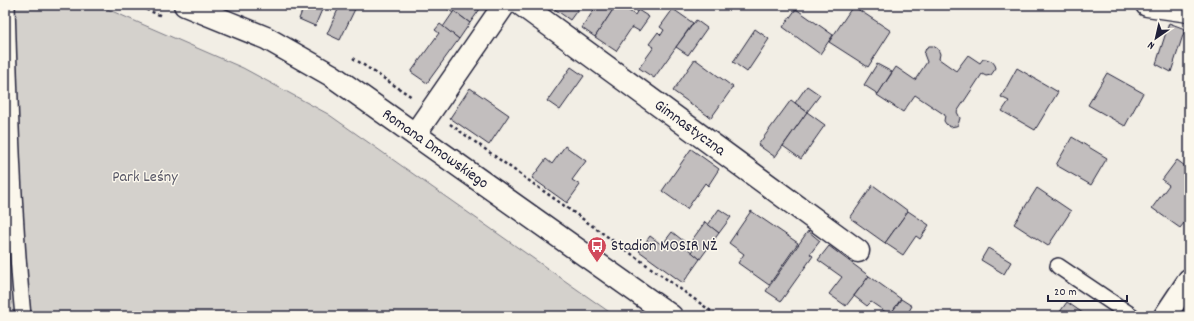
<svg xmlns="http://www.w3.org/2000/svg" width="1194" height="321" font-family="Dekko,sans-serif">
  <rect width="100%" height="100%" fill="#f2eee5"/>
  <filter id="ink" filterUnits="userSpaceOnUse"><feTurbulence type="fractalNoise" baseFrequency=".025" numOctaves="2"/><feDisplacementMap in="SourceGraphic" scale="8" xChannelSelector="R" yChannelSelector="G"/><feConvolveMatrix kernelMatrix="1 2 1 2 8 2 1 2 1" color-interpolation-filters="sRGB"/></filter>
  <g filter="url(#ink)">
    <!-- green -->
    <path fill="#d4d1cc" stroke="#7b7a84" d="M5,5H98L243,68L328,114L615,316H5Z"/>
    <!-- building -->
    <g fill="#c2bebe" stroke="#22223b">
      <path d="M302,5H324L315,26L299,19L304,6Z"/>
      <path d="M340,5H352L356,7L340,40L327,34Z"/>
      <path d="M442,5H474L480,9L470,23L454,11L453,13Z"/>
      <path d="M549,5H581L570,20Z"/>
      <path d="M597,5H616L595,37L582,28Z"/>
      <path d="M616,5H620L635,15L638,10L649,17L639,31L632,27L616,51L595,37Z"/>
      <path d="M853,6L891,31L868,67L829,42Z"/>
      <path d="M673,9L693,23L654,78L639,68L654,47L649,44L658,32L661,35L664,30L660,27Z"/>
      <path d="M796,9L833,35L820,54L783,27Z"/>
      <path d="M454,11L470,23L459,39L443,27Z"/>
      <path d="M696,20L707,28L688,55L676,47Z"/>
      <path d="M1169,23L1185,29L1171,72L1156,64Z"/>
      <path d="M440,24L459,39L427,83L411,72L439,33L435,30Z"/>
      <path d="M755,29L769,39L747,72L733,62Z"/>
      <path d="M929,46H933L938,49L940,54L939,59L956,71L968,55L980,63L983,59H986L992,61L995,65L996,68L991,75L986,76L982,74L957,112L960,118L958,125L956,126L950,127L946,124L944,121L945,115L915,95L903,112L877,95L896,67L915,80L927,62L924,54L926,48Z"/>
      <path d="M695,59L733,87L711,118L673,91Z"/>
      <path d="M877,64L892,72L878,94L864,85Z"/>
      <path d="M571,67L584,76L560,110L547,101Z"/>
      <path d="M1017,68L1058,92L1035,130L1002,111L1009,101L1001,97Z"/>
      <path d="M1107,73L1143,93L1125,126L1088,105Z"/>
      <path d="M807,86L820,95L807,112L795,103Z"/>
      <path d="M470,88L509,115L489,145L450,118Z"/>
      <path d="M791,100L807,112L775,157L758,145Z"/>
      <path d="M807,112L825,125L801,159L783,146Z"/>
      <path d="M1072,137L1107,158L1091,185L1056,165Z"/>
      <path d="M565,146L586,161L572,180L580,185L567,203L532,178L546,159L552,164Z"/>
      <path d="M691,149L719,169L708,186L705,183L687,209L662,191Z"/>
      <path d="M1177,160L1189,169V217L1180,228L1152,208L1169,185L1162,180Z"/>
      <path d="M873,185L908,211L885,243L850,218Z"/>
      <path d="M1037,188L1071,211L1048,246L1014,224Z"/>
      <path d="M719,209L731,217L719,233L708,225Z"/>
      <path d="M751,211L798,243L769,285L738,263L744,254L729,243Z"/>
      <path d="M908,211L929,225L920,239L916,236L903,255L885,243Z"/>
      <path d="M705,222L719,233L700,259L691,252L697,244L692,240Z"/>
      <path d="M808,231L820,241L810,254L813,256L781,301L766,291Z"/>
      <path d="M672,232L690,246L688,249L700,259L683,283L639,251L650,236L662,245Z"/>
      <path d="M829,246L869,276L846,306L829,294L842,277L818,260Z"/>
      <path d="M988,248L1011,262L1004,274L981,260Z"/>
      <path d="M869,276L901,299L890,315L871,302L867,306L854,296Z"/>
      <path d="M901,299L912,306L906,316H891L890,315Z"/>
      <path d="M1067,302L1087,316H1057Z"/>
      <path d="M924,312L931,316H921Z"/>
    </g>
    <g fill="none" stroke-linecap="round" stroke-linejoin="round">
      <!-- service casing -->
      <g stroke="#22223b" stroke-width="18">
        <g id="service">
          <path d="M7,5C10,109 13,213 23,316"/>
          <path d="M1058,266L1132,316"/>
        </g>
      </g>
      <!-- minor casing -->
      <g stroke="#22223b" stroke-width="25">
        <g id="minor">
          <path id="s1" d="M522,5L858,251"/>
          <path d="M1147,5L1189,11"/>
          <path d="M415,134L504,5"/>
          <path d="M1165,316L1189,280"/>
        </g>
      </g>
      <!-- tertiary casing -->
      <g stroke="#22223b" stroke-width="25">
        <g id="tertiary">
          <path id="s2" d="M185,5L266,38L331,75L671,316"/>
        </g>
      </g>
      <!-- path -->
      <g stroke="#22223b" stroke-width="2.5" stroke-dasharray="3 3" stroke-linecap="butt">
        <path d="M135,5L162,16"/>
        <path d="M353,58L412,97"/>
        <path d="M450,124L718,316"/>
      </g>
      <!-- service -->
      <use href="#service" stroke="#fbf7ec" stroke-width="15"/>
      <!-- minor -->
      <use href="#minor" stroke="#fbf7ec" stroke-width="22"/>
      <!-- tertiary -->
      <use href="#tertiary" stroke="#fbf7ec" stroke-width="22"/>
    </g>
  </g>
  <!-- icons -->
  <defs>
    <g id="bus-pin" transform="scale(1)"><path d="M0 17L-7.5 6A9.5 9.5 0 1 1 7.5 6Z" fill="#d1495b" stroke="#fbf7ec"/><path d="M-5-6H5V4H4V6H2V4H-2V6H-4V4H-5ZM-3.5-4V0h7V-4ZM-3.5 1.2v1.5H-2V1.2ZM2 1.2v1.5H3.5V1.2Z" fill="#fff"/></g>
  </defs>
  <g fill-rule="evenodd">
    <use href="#bus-pin" x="597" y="246"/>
  </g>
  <g text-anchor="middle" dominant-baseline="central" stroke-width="3" stroke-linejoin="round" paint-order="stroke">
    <!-- street labels -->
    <g font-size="16" fill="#22223b" stroke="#fbf7ec">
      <text stroke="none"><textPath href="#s1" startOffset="208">Gimnastyczna</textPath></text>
      <text stroke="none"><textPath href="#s2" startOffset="290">Romana Dmowskiego</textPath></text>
    </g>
    <!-- park labels -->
    <g font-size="16" fill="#575766" stroke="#fbf7ec">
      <text x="145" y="177">Park Leśny</text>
    </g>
    <!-- poi labels -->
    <g font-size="16" fill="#22223b" stroke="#fbf7ec" text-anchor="start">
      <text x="611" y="246">Stadion MOSIR NŻ</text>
    </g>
  </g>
  <!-- margin -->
  <rect width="1194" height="321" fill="none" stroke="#fbf7ec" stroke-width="20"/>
  <rect x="10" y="10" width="1174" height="301" fill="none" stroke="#22223b" stroke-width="1.5" filter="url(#ink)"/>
  <!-- north arrow -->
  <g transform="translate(1156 38) rotate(214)" stroke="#fbf7ec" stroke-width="3" paint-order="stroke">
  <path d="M0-3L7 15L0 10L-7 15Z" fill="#22223b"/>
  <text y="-6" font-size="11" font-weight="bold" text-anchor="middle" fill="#22223b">N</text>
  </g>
  <!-- scale -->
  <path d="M1048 295v6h79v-6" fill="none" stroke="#22223b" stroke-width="2"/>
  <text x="1054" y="295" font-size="12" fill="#22223b" stroke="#fbf7ec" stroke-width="3" paint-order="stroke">20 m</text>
</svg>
